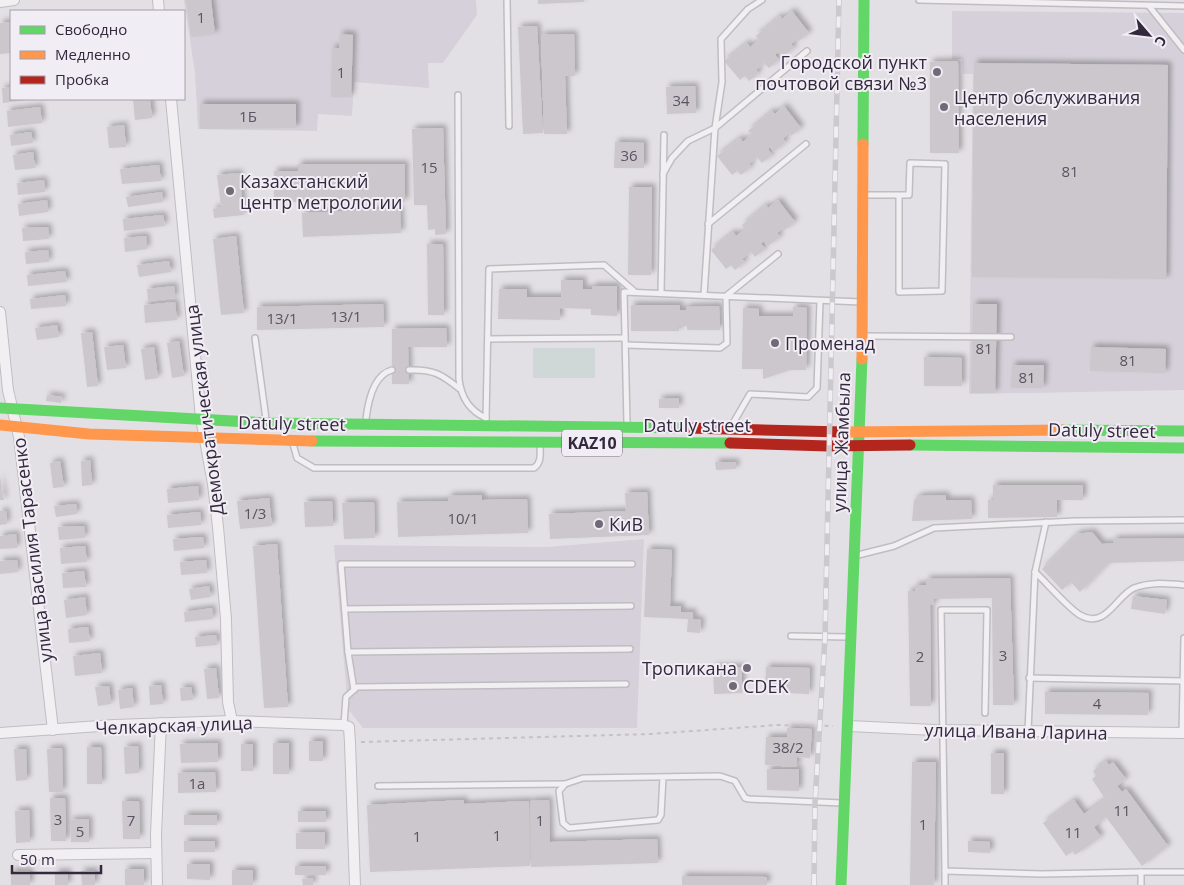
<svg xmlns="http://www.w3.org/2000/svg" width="1184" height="885" font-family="'Open Sans',sans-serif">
  <defs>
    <filter id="shadow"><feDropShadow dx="3.5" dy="-3.5" stdDeviation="2.5" flood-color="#0004"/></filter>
  </defs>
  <rect width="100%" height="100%" fill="#e3e0e5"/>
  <!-- built -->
  <g fill="#d5d0d9">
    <path d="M184,0H476L477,15L443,63H428L429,88L354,82L352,116L318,114L317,131L198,129L195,73Z"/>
    <path d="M952,11L1184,13V390L969,394L973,74H963L962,59H952Z"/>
    <path d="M644,539L637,728H363L348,709L334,545L547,547Z"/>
  </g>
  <!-- green -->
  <rect fill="#d0d7d7" x="533" y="348" width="62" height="30"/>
  <!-- building -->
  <g fill="#cbc7cd" filter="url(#shadow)">
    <path d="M186,0H211L215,34L191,37Z"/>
    <path d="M538,0H584V2L538,4Z"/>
    <path d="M792,11L809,33L799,41L797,39L791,44L794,48L782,57L778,52L775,55L779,60L769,68L764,63L756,70L759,73L749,81L745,76L740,80L724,61L747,43L750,47L759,40L756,36L780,16L782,19Z"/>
    <path d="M10,22L11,53L0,54V23Z"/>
    <path d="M537,26L543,133L523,134L518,27Z"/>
    <path d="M340,34L353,35L351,97H331L332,48H339Z"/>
    <path d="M574,34L575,76H565L567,134H544L541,35Z"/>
    <path d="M958,61L959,153H930V62Z"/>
    <path d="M974,63L1168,65L1166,279L972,277Z"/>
    <path d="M695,86L696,113L667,114L666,87Z"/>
    <path d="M11,87V99L26,100L3,103L2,88Z"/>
    <path d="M133,99H150L152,118L135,120Z"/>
    <path d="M200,104H296V128L200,129Z"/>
    <path d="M784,106L801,128L791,136L789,133L783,139L786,142L774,152L770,147L768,149L772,155L762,163L757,157L749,164L751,167L741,175L737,171L732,175L717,156L740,138L743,142L752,134L748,131L772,111L775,114Z"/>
    <path d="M40,107L42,123L8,127L7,111Z"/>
    <path d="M124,125L126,147L109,148L107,127Z"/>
    <path d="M443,128L446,234L435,235V229L428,230L427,205H414L412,129Z"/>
    <path d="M31,132L33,143L11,146L10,135Z"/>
    <path d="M615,142L644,143V168H614Z"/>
    <path d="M33,152L35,168L15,170L13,155Z"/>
    <path d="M298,164H405V202H274V171H298Z"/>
    <path d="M159,165L161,181L122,184L120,169Z"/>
    <path d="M239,173L244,215L214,218L213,209L221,207L217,175Z"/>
    <path d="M44,180L45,192L18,195L17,183Z"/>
    <path d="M629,187H652L651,275H628Z"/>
    <path d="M162,192L163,202L128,207L126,197Z"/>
    <path d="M47,200L48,212L19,216L18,204Z"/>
    <path d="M778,200L795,222L785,230L783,228L777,233L780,237L768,246L764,241L761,244L765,249L755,257L751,252L742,259L745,262L735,270L731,265L726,269L711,250L733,232L736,236L745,229L742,225L766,205L768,208Z"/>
    <path d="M400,209L401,233L303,237L302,213Z"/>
    <path d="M163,215L165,226L124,231L123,219Z"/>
    <path d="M48,227L49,239L23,241L22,228Z"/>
    <path d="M146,236L147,249L125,252L124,238Z"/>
    <path d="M236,236L244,313L221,315L213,239Z"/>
    <path d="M427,244H443L444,315H428Z"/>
    <path d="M48,250L49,262L26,264L25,252Z"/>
    <path d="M169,261L171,272L139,277L137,265Z"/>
    <path d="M65,271L67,282L28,286L27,275Z"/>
    <path d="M561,280H583V289H592V286H617V316L591,315V309L560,308V320L498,319L499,289H527V297H561Z"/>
    <path d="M174,286L175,298L148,301L147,289Z"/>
    <path d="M65,295L66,306L31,309L30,299Z"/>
    <path d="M175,302L177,320L145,323L144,305Z"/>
    <path d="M383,304L384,327L257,330V307Z"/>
    <path d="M973,304H997L995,393H971Z"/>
    <path d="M631,305H680V310H686V307L719,306L720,330H687V326H679V331H631Z"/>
    <path d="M793,307L807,308L806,370H790L763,379V369H742L743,308L759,309V316H793Z"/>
    <path d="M57,325L59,337L37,340L35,328Z"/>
    <path d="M446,328L447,347H408L409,384H392V329Z"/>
    <path d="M92,332L98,386L87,387L81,333Z"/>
    <path d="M179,341L184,376L172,378L167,343Z"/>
    <path d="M123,345L126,368L107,370L104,347Z"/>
    <path d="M154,347L158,378L145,380L141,349Z"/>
    <path d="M1091,347L1166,349L1165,373L1090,371Z"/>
    <path d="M924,357L962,358V386H924Z"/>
    <path d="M1012,365H1044L1043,388H1011Z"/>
    <path d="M47,395L62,397L61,403L46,401Z"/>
    <path d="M679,398V408H659V399Z"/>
    <path d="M90,460L92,485L82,486L81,461Z"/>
    <path d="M60,461L64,487L53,488L50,463Z"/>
    <path d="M715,462H736V469L716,470Z"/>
    <path d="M0,476L4,500H0Z"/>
    <path d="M993,485H1083V500H1057V517L988,518V500H993Z"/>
    <path d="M198,486L199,500L168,503L167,489Z"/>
    <path d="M647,492L649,535L550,539L549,514L626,511L625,493Z"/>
    <path d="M482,495V500L527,499L528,533L398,537L397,502L448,501V496Z"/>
    <path d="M946,495V500H971L972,519L912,521L914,500L920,496Z"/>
    <path d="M269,498L272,526L240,529L237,501Z"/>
    <path d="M332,501L333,526L305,527L304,502Z"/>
    <path d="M374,502L375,538L344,539L342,503Z"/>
    <path d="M76,504L77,514L56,517L54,506Z"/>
    <path d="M0,511H6L7,524L0,525Z"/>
    <path d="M200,512L201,525L168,528L167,515Z"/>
    <path d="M84,526L85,538L59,540L58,527Z"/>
    <path d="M1092,532L1102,544L1114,543L1113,539L1184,538V561L1108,563L1080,592L1071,582L1062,590L1042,569L1077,534Z"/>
    <path d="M16,534L17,548L0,549V536Z"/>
    <path d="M203,537L204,548L174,551L173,539Z"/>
    <path d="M277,544L288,707L264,708L253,546Z"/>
    <path d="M85,546L87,562L61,564L60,548Z"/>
    <path d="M647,549L672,550L670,606H681V612H693V619L701,620L700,633L687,632L688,619L644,617Z"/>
    <path d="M17,560L18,572L0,574V561Z"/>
    <path d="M206,560L207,573L181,575L180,562Z"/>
    <path d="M84,571L86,587L63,588L62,573Z"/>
    <path d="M1010,578L1014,705H993L992,598L934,599V605H930L931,706H910L908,591H915V585H926V579Z"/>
    <path d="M209,586L211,597L191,600L189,589Z"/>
    <path d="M1133,596L1167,600L1165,614L1131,609Z"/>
    <path d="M85,597L87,615L66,618L64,600Z"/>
    <path d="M212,608L213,619L185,622L184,612Z"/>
    <path d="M88,627L90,641L69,643L68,629Z"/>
    <path d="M216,635L217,645L196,647L195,637Z"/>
    <path d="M100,653L102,673L75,676L73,656Z"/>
    <path d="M713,667H742V693L714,694Z"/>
    <path d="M766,667L810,668L809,694L765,692Z"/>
    <path d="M216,668L219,698L207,699L204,669Z"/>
    <path d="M161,685L163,704L150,705L149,686Z"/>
    <path d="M109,686L111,704L98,706L95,687Z"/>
    <path d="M191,687L193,700L181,701L180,688Z"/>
    <path d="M132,688L134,707L120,709L118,690Z"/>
    <path d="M1045,692L1149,693L1148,715L1045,714Z"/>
    <path d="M787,728L812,729L810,758L797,757V767L765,765L766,737H787Z"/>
    <rect x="309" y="741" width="14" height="20"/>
    <path d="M218,743V762L181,763L180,744Z"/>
    <rect x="273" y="743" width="16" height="31"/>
    <rect x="241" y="744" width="12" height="27"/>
    <path d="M138,746L139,773L125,774L124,747Z"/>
    <path d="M87,747H101L102,784H87Z"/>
    <path d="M62,748L63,792H49L47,749Z"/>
    <path d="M14,749H26L27,780L16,781Z"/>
    <rect x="991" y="753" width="13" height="41"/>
    <path d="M1106,761L1109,765L1113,762L1126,779L1117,786L1122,792L1126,789L1168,846L1142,866L1106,817L1094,827L1101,837L1075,855L1073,851L1066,856L1043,823L1074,800L1084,814L1105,799L1092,779L1096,776L1093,771Z"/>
    <path d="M912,762H936L934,885H910Z"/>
    <path d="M767,769H799V791L767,790Z"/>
    <path d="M215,772L216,792L178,793V773Z"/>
    <path d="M50,798H65L66,841H51Z"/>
    <path d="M464,800V804L529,801L530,866L370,872L367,805Z"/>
    <path d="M549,800L550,842L657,839L658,863L531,867L530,801Z"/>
    <path d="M122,801H139L140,839H123Z"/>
    <path d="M29,810L30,842L16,843L15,811Z"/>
    <rect x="298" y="811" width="28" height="11"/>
    <rect x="184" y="815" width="33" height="10"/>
    <path d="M89,819V842H71L70,820Z"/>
    <path d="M325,832V849H296V833Z"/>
    <rect x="184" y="841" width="31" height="11"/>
    <path d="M968,841L990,842V853L968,852Z"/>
    <path d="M187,864H210V880L187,879Z"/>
    <rect x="295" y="866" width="31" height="9"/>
    <rect x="125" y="869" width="19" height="16"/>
    <rect x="232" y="870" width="21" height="15"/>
    <rect x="11" y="871" width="19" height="14"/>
    <path d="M81,871H95V885H82Z"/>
    <rect x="55" y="872" width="13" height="13"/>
    <path d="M682,876L767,877V885H682Z"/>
    <path d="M313,878V885H303L302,879Z"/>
  </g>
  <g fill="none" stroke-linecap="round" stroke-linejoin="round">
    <!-- lane casing -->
    <g stroke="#c0bdc2" stroke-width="8">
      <g id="lane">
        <path d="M507,0L509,126"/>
        <path d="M919,0L1184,6"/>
        <path d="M1149,6L1184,50"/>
        <path d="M458,95L459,379C461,397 470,411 486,418"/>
        <path d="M663,174L672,158L688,141L715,128L807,51"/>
        <path d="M864,195H909L910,163L945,164L942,291L899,292V196"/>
        <path d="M708,224L806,144"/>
        <path d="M661,293L664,135"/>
        <path d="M704,295L715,128L722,82L721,39L748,9L762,0"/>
        <path d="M864,336L1011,337"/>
        <path d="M255,338L266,419"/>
        <path d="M488,339L625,338"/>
        <path d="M626,345L720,348L727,343L726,296L778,254"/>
        <path d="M409,370C433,369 441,374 460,389"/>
        <path d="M366,419C368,402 373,375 392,370"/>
        <path d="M486,420L489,269L604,265L635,292"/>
        <path d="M627,423L624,292L861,302"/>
        <path d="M732,425L750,394L808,397L817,388L820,301"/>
        <path d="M293,444L297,458L314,468H534C542,462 540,454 540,445"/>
        <path d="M854,556L894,546L934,528L1075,521L1184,520"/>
        <path d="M1035,572C1047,583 1067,607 1080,615C1106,630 1116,596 1134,588C1151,582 1166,583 1184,585"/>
        <path d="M345,609L631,606"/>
        <path d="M791,636L848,637"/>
        <path d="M348,652L341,564H632"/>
        <path d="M1029,678L1183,681"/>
        <path d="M354,690L348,652L630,649"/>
        <path d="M985,713L987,610H941L945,871L1042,874L1141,872"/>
        <path d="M344,725L346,697L357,687L626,684"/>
        <path d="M1028,731L1035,572L1046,522"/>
        <path d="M1182,733L1184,638"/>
        <path d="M663,777L661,815L658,820L569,828L563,823L559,791L565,784L583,778L720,776L735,781L745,798L749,799L842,803"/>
        <path d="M378,786L565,784"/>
        <path d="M945,885V871"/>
        <path d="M1141,885V872H1184"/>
      </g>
    </g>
    <!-- street casing -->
    <g stroke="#c0bdc2" stroke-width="12">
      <g id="street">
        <path d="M158,0L159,11"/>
        <path d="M0,2L14,0"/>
        <path d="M171,99L201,418L213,484L218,527L226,619L228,702L232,721"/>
        <path d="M0,312L8,390L19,437L53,730"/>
        <path d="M848,726L935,730L1184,733"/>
        <path d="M0,733L114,725L232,721L343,725L349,727L350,743L355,885"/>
        <path d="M18,855L156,853"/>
        <path d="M157,885L156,834L161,723"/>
      </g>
    </g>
    <!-- path -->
    <path stroke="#c5c1c6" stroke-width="2" stroke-dasharray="4 4" stroke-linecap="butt" d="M361,742L651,734L777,725L833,726"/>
    <!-- lane -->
    <use href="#lane" stroke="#f1eff2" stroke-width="5"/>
    <!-- street -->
    <use href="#street" stroke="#f1eff2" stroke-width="10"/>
    <!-- fast -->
    <g stroke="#63d668" stroke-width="11">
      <path d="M863,144L864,0"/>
      <path d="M0,408L267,423L687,428"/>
      <path d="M1063,430L1184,431"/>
      <path d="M312,441L730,443"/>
      <path d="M910,445L1184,448"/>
      <path d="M841,885L862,359"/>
    </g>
    <!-- slow -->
    <g stroke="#ff974d" stroke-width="11">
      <path d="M862,359L863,144"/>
      <path d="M0,425L89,434L312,441"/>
      <path d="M843,432L1063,430"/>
    </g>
    <!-- jam -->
    <g stroke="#b3261e" stroke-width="11">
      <path d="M687,428L843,432"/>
      <path d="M730,443L828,446L910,445"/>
    </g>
    <!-- rail casing -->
    <g stroke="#cbc9cc" stroke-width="5.5">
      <path id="rail" d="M814,885L815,803L825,637L839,0"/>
    </g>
    <!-- rail -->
    <use href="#rail" stroke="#f1edf5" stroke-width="4" stroke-dasharray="11" stroke-linecap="butt"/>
  </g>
  <!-- markers -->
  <g fill="#716878" stroke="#f1edf5" stroke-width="2">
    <circle cx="937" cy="72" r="5"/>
    <circle cx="944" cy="107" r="5"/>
    <circle cx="230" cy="191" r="5"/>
    <circle cx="775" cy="343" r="5"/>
    <circle cx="599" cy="524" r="5"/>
    <circle cx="747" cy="668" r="5"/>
    <circle cx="733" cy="686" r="5"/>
  </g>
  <g text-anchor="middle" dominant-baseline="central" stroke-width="4" stroke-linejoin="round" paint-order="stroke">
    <!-- number labels -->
    <g font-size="15" fill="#5b5262">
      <text x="201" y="17">1</text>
      <text x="341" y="72">1</text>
      <text x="681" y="100">34</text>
      <text x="248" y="116">1Б</text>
      <text x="629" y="155">36</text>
      <text x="429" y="167">15</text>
      <text x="1070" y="171">81</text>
      <text x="346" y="316">13/1</text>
      <text x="282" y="318">13/1</text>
      <text x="984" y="348">81</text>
      <text x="1128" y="360">81</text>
      <text x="1027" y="377">81</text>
      <text x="255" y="513">1/3</text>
      <text x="463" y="518">10/1</text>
      <text x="1003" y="655">3</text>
      <text x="920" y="656">2</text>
      <text x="1097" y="703">4</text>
      <text x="788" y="747">38/2</text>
      <text x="197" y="783">1а</text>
      <text x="1122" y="810">11</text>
      <text x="58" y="819">3</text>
      <text x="131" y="820">7</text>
      <text x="540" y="820">1</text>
      <text x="923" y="824">1</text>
      <text x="80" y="831">5</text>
      <text x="1073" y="832">11</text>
      <text x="497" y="835">1</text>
      <text x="417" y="836">1</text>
    </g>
    <!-- shield labels -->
    <rect fill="#f1edf5" stroke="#6d6374" stroke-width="1" x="562" y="429.5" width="60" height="27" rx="4"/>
    <g font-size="16" font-weight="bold" fill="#34283d">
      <text x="592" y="443">KAZ10</text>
    </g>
    <!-- poi labels -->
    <g font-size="18" fill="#34283d" stroke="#f1edf5" text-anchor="start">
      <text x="927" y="62" text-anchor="end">Городской пункт<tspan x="927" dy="21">почтовой связи №3</tspan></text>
      <text x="954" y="97">Центр обслуживания<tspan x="954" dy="21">наcеления</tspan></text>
      <text x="240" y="181">Казахстанский<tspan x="240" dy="21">центр метрологии</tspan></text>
      <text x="785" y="343">Променад</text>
      <text x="609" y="524">КиВ</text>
      <text x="737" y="668" text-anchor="end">Тропикана</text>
      <text x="743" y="686">CDEK</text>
    </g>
    <!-- street labels -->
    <g font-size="18" fill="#34283d" stroke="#f1edf5">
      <text transform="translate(204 410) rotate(-97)">Демократическая улица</text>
      <text transform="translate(292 423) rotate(1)">Datuly street</text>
      <text x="697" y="425">Datuly street</text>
      <text transform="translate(1102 430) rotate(1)">Datuly street</text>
      <text transform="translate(841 442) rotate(-88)">улица Жамбыла</text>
      <text transform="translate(32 550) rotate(-97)">улица Василия Тарасенко</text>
      <text transform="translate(174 725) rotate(-2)">Челкарская улица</text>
      <text transform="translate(1016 731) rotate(1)">улица Ивана Ларина</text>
    </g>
  </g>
  <!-- legend -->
  <rect x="10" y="10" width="175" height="90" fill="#f1edf5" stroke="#a59eab"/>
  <rect x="20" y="26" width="25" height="8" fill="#63d668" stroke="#a59eab"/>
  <text x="55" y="35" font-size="15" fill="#34283d">Свободно</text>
  <rect x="20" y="51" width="25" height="8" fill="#ff974d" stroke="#a59eab"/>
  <text x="55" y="60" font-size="15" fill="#34283d">Медленно</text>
  <rect x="20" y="76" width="25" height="8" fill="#b3261e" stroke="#a59eab"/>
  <text x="55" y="85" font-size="15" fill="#34283d">Пробка</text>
  <!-- north arrow -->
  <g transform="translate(1149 35) rotate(118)" stroke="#f1edf5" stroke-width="4" paint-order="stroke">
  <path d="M0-4L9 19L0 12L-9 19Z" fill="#34283d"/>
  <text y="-8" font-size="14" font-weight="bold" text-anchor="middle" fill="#34283d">С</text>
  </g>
  <!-- scale -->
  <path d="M12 865v8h89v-8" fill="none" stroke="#34283d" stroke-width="2.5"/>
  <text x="20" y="865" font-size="15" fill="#34283d" stroke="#f1edf5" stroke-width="4" paint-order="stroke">50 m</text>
</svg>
